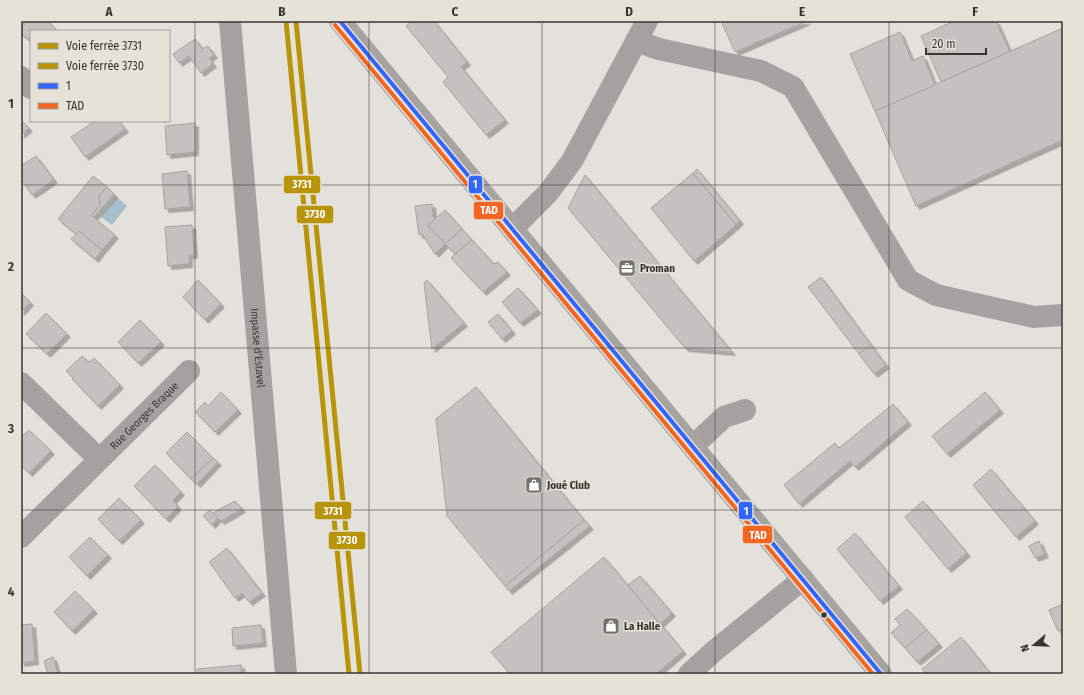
<svg xmlns="http://www.w3.org/2000/svg" width="1084" height="695" font-family="'Fira Sans Condensed',sans-serif">
  <defs>
    <filter id="shadow"><feDropShadow dx="3.5" dy="3.5" stdDeviation="0" flood-color="#0004"/></filter>
  </defs>
  <rect width="100%" height="100%" fill="#e2e1dc"/>
  <!-- water -->
  <path fill="#a7bdc9" d="M117,197L127,206L112,225L101,217Z"/>
  <!-- building -->
  <g fill="#c3c2be" stroke="#a4a3a0" filter="url(#shadow)">
    <path d="M26,21H48L57,31H31V41L21,34V26Z"/>
    <path d="M412,21H434L467,62L461,67L505,120L486,135L443,82L448,77L406,26Z"/>
    <path d="M721,21H807L735,52Z"/>
    <path d="M954,21H996L1010,52L941,82L921,36Z"/>
    <path d="M1063,28V140L916,206L875,111Z"/>
    <path d="M900,32L912,61L923,56L935,85L875,111L850,54Z"/>
    <path d="M195,39L202,49L208,46L214,55L209,58L213,64L201,73L189,56L179,63L173,54Z"/>
    <path d="M21,120L29,128L21,135Z"/>
    <path d="M95,121H119L125,129L85,157L71,137Z"/>
    <path d="M195,123V152L167,155L165,126Z"/>
    <path d="M36,156L54,180L32,195L21,179V166Z"/>
    <path d="M697,169L740,221L736,225L693,173Z"/>
    <path d="M187,171L190,207L165,209L162,174Z"/>
    <path d="M693,173L736,225L694,261L651,208Z"/>
    <path d="M585,175L732,352L685,348L568,208Z"/>
    <path d="M93,176L107,187L99,196L100,205L91,215L115,235L102,250L79,231L76,234L58,219Z"/>
    <path d="M107,187L114,194L94,217L91,215L100,205L99,196Z"/>
    <path d="M432,204L433,216L435,219L428,225L445,244L435,254L422,234L419,235L415,206Z"/>
    <path d="M445,210L462,229L445,244L428,225Z"/>
    <path d="M192,225L194,255H189V264L168,266L165,227Z"/>
    <path d="M462,229L472,240L455,254L445,244Z"/>
    <path d="M79,231L102,250L95,259L71,239Z"/>
    <path d="M472,240L494,264L498,262L507,272L483,292L451,258Z"/>
    <path d="M821,277L871,345L859,354L808,287Z"/>
    <path d="M198,280L221,304L205,320L183,297Z"/>
    <path d="M427,280L464,323L432,349L424,283Z"/>
    <path d="M518,288L538,310L520,323L502,302Z"/>
    <path d="M21,293L30,302L21,312Z"/>
    <path d="M46,313L67,334L47,354L26,334Z"/>
    <path d="M498,314L512,331L502,339L488,322Z"/>
    <path d="M140,320L161,342L138,363L118,342Z"/>
    <path d="M871,345L886,365L874,374L859,354Z"/>
    <path d="M82,356L89,362L94,358L120,385L98,406L72,379L73,378L66,371Z"/>
    <path d="M476,387L584,520L505,586L447,516L436,419Z"/>
    <path d="M221,392L238,410L215,432L195,412L205,402L208,406Z"/>
    <path d="M985,392L1000,410L947,454L932,436Z"/>
    <path d="M893,404L908,422L855,467L850,461L799,504L784,485L835,443L839,448Z"/>
    <path d="M29,430L51,451L29,473L21,465V437Z"/>
    <path d="M187,432L213,458L191,479L166,453Z"/>
    <path d="M213,458L218,462L197,484L191,479Z"/>
    <path d="M155,465L181,492L173,500L177,505V508L166,519L134,486Z"/>
    <path d="M991,469L1035,521L1016,537L973,485Z"/>
    <path d="M119,498L141,520L119,541L98,519Z"/>
    <path d="M235,501L242,509L221,521L213,513Z"/>
    <path d="M923,501L967,553L948,569L905,517Z"/>
    <path d="M210,510L218,518L212,525L203,516Z"/>
    <path d="M584,520L590,526L509,591L505,586Z"/>
    <path d="M855,533L899,586L880,601L837,549Z"/>
    <path d="M90,537L108,555L87,576L69,557Z"/>
    <path d="M1039,541L1045,554L1035,558L1029,546Z"/>
    <path d="M227,548L262,593L249,602L242,593L235,598L209,562Z"/>
    <path d="M604,557L683,651L656,674H510L491,652Z"/>
    <path d="M640,576L672,613L660,624L628,585Z"/>
    <path d="M75,591L94,610L72,631L54,612Z"/>
    <path d="M1063,604V629L1058,631L1049,610Z"/>
    <path d="M907,609L927,630L905,648L891,633L900,625L895,619Z"/>
    <path d="M32,624L35,661L21,663V625Z"/>
    <path d="M261,625L263,643L233,646L232,628Z"/>
    <path d="M927,630L939,644L917,662L905,648Z"/>
    <path d="M961,637L991,674H926L922,669Z"/>
    <path d="M53,657L58,674H48L44,661Z"/>
    <path d="M241,665L242,674H198L197,669Z"/>
  </g>
  <g fill="none" stroke-linecap="round" stroke-linejoin="round">
    <!-- minor -->
    <g stroke="#a6a0a0" stroke-width="22">
      <path id="s1" d="M230,21L286,674"/>
      <path d="M636,41L659,49L761,71L793,87L908,280L936,295L1034,317L1063,315"/>
      <path d="M21,77L31,88"/>
      <path d="M513,228L548,193L572,161L647,21"/>
      <path d="M21,383L99,459"/>
      <path d="M693,446L724,417L745,410"/>
      <path id="s2" d="M21,537L189,371"/>
      <path d="M689,674L713,652L803,579"/>
    </g>
    <!-- major -->
    <path stroke="#a7a3a1" stroke-width="22" d="M340,21L881,674"/>
    <!-- bus-1 casing -->
    <g stroke="#e6e2d8" stroke-width="7">
      <path id="bus-1" d="M340,21L881,674"/>
    </g>
    <!-- bus-2 casing -->
    <g stroke="#e6e2d8" stroke-width="7">
      <path id="bus-2" d="M335,25L873,674"/>
    </g>
    <!-- bus-1 -->
    <use href="#bus-1" stroke="#36f" stroke-width="4"/>
    <!-- bus-2 -->
    <use href="#bus-2" stroke="#f26522" stroke-width="4"/>
    <!-- rail-1 casing -->
    <g stroke="#e6e2d8" stroke-width="8">
      <path id="rail-1" d="M286,21L349,674"/>
    </g>
    <!-- rail-2 casing -->
    <g stroke="#e6e2d8" stroke-width="8">
      <path id="rail-2" d="M296,21L360,674"/>
    </g>
    <!-- rail-1 -->
    <use href="#rail-1" stroke="#b8940a" stroke-width="5"/>
    <!-- rail-2 -->
    <use href="#rail-2" stroke="#b8940a" stroke-width="5"/>
  </g>
  <!-- grid -->
  <path fill="none" stroke="#383633" stroke-width="1" stroke-opacity="0.55" d="M195,21V674M369,21V674M542,21V674M715,21V674M889,21V674M21,185H1063M21,348H1063M21,510H1063"/>
  <!-- icons -->
  <defs>
    <g id="office-square" transform="scale(0.9)"><rect x="-9" y="-9" width="18" height="18" rx="4" fill="#74726e" stroke="#e6e2d8"/><path d="M-6-3h4V-5.5h4V-3h4V5H-6ZM-1-4.5V-3h2v-1.5ZM-6 0V1H6V0Z" fill="#fff"/></g>
    <g id="shop-square" transform="scale(0.9)"><rect x="-9" y="-9" width="18" height="18" rx="4" fill="#74726e" stroke="#e6e2d8"/><path d="M-5-2.5h2.3a2.7 3.5 0 0 1 5.4 0H5L5.5 6h-11ZM-1.5-2.5h3a1.5 2.3 0 0 0-3 0Z" fill="#fff"/></g>
  </defs>
  <g fill-rule="evenodd">
    <use href="#office-square" x="627" y="268"/>
    <use href="#shop-square" x="534" y="485"/>
    <use href="#shop-square" x="611" y="626"/>
  </g>
  <!-- markers -->
  <circle fill="#383633" stroke="#e6e2d8" stroke-width="1.5" cx="824" cy="615" r="3.5"/>
  <g text-anchor="middle" dominant-baseline="central" stroke-width="3" stroke-linejoin="round" paint-order="stroke">
    <!-- poi labels -->
    <g font-size="11" font-weight="bold" fill="#383633" stroke="#e6e2d8" text-anchor="start">
      <text x="640" y="268">Proman</text>
      <text x="547" y="485">Joué Club</text>
      <text x="624" y="626">La Halle</text>
    </g>
    <!-- street labels -->
    <g font-size="11" fill="#383633" stroke="#e6e2d8">
      <text stroke="none"><textPath href="#s1" startOffset="328">Impasse d'Estavel</textPath></text>
      <text stroke="none"><textPath href="#s2" startOffset="173">Rue Georges Braque</textPath></text>
    </g>
  </g>
  <g stroke="#e6e2d8" stroke-width="1.5">
    <rect x="283" y="175" width="38" height="19" rx="4" fill="#b8940a"/>
    <rect x="468" y="175" width="15" height="19" rx="4" fill="#36f"/>
    <rect x="473" y="201" width="31" height="19" rx="4" fill="#f26522"/>
    <rect x="296" y="205" width="38" height="19" rx="4" fill="#b8940a"/>
    <rect x="314" y="501" width="38" height="19" rx="4" fill="#b8940a"/>
    <rect x="738" y="501" width="15" height="19" rx="4" fill="#36f"/>
    <rect x="742" y="525" width="31" height="19" rx="4" fill="#f26522"/>
    <rect x="328" y="531" width="38" height="19" rx="4" fill="#b8940a"/>
  </g>
  <g font-size="11" text-anchor="middle" font-weight="bold" fill="#fff">
    <text x="302" y="188">3731</text>
    <text x="475" y="188">1</text>
    <text x="489" y="214">TAD</text>
    <text x="315" y="218">3730</text>
    <text x="333" y="515">3731</text>
    <text x="746" y="515">1</text>
    <text x="758" y="539">TAD</text>
    <text x="347" y="544">3730</text>
  </g>
  <!-- border -->
  <rect width="1084" height="695" fill="none" stroke="#e6e2d8" stroke-width="44"/>
  <!-- legend -->
  <rect x="30" y="30" width="140" height="92" fill="#e6e2d8" stroke="#a09d96"/>
  <rect x="38" y="43" width="20" height="6" fill="#b8940a" stroke="#a09d96"/>
  <text x="66" y="50" font-size="12" fill="#383633">Voie ferrée 3731</text>
  <rect x="38" y="63" width="20" height="6" fill="#b8940a" stroke="#a09d96"/>
  <text x="66" y="70" font-size="12" fill="#383633">Voie ferrée 3730</text>
  <rect x="38" y="83" width="20" height="6" fill="#3366ff" stroke="#a09d96"/>
  <text x="66" y="90" font-size="12" fill="#383633">1</text>
  <rect x="38" y="103" width="20" height="6" fill="#f26522" stroke="#a09d96"/>
  <text x="66" y="110" font-size="12" fill="#383633">TAD</text>
  <!-- north arrow -->
  <g transform="translate(1034 645) rotate(251)" stroke="#e6e2d8" stroke-width="3" paint-order="stroke">
  <path d="M0-3L7 15L0 10L-7 15Z" fill="#383633"/>
  <text y="-6" font-size="11" font-weight="bold" text-anchor="middle" fill="#383633">N</text>
  </g>
  <!-- scale -->
  <path d="M926 48v6h60v-6" fill="none" stroke="#383633" stroke-width="2"/>
  <text x="932" y="48" font-size="12" fill="#383633" stroke="#e6e2d8" stroke-width="3" paint-order="stroke">20 m</text>
  <rect x="22" y="22" width="1040" height="651" fill="none" stroke="#383633" stroke-width="1.5"/>
  <g font-size="13" text-anchor="middle" font-weight="bold" fill="#383633">
    <text x="109" y="16">A</text>
    <text x="282" y="16">B</text>
    <text x="455" y="16">C</text>
    <text x="629" y="16">D</text>
    <text x="802" y="16">E</text>
    <text x="975" y="16">F</text>
    <text x="11" y="108">1</text>
    <text x="11" y="271">2</text>
    <text x="11" y="433">3</text>
    <text x="11" y="596">4</text>
  </g>
</svg>
